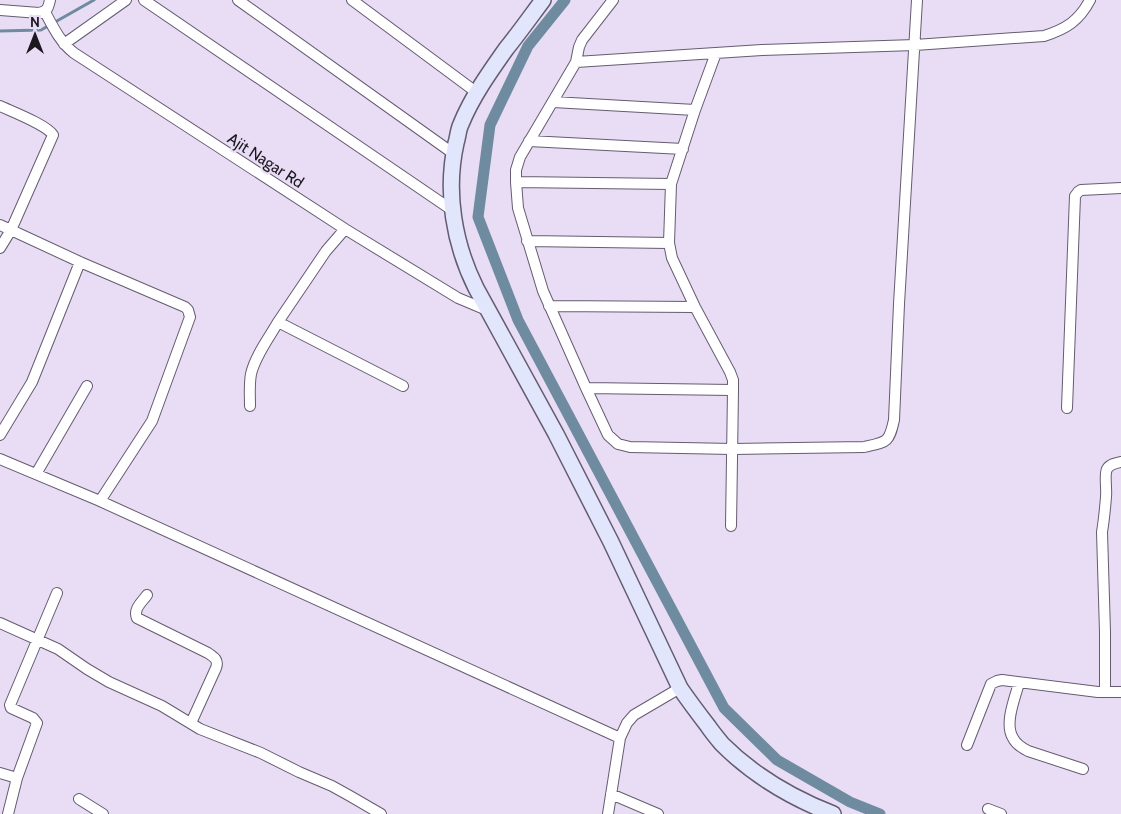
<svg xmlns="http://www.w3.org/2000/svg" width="1121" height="814" font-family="Cabin,sans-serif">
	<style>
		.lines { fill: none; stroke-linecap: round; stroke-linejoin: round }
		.stream { stroke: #6f8ba0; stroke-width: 3 }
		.canal { stroke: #6f8ba0; stroke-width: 11 }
		.street-casing { stroke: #655c70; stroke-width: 12 }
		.secondary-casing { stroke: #655c70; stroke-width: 18 }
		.street { stroke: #fff; stroke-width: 10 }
		.secondary { stroke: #e1e6fc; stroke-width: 15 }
		.labels { text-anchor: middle; stroke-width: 4.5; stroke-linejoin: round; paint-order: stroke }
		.street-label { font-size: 16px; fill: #1c1820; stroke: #e8ddf5 }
	</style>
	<rect width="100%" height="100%" fill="#e8ddf5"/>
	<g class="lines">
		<path class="stream" d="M0 31 41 30 94 0"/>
		<path class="canal" d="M565 0 528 46 490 125 478 217 518 320 724 708 777 760 850 802 880 814"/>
		<defs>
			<path id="street" d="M144 0 452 210
				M238 0 454 154
				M352 0 476 92
				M613 0 582 40 579 47 576 62 520 157 516 170V182L518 208 543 291 586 388 608 435 618 444 630 447 733 449 864 447C887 442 889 443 894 420L899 304 917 0
				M0 10 39 13C48 11 48 8 50 0
				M45 12C53 27 60 42 74 53L345 229 458 298 489 311
				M64 44 126 0
				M716 53 695 110 671 184 669 243 672 258 695 307 730 372 733 380V390L731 526
				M576 62 762 50 915 45 1044 36C1066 29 1079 21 1090 0
				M553 102 695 110
				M0 106C13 112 47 125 53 135L11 230 80 262 185 307 188 310 190 317 152 421 100 501
				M529 141 683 149
				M516 182 671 184
				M0 225 11 230 0 248
				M345 229 326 251 278 322 403 386
				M527 241 669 243
				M549 306 695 307
				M586 388 733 390
				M250 406C250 396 249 385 251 374 255 356 269 338 278 322
				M1067 408 1075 196 1078 192 1081 190 1121 188
				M0 435 32 382 80 262
				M0 459 100 501 620 738
				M36 474 87 386
				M147 595C142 602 133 609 137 618L208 653C214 657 219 660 216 668L191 723
				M0 623 58 649 87 669 109 682 162 706 200 729 261 753 299 772 332 786 350 796 381 814
				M1019 683C1015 698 1004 724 1013 738 1016 744 1022 748 1028 751L1083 769
				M1105 692V632L1102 532C1104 520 1105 509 1106 497 1107 489 1104 475 1107 469 1110 464 1116 463 1121 462
				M967 745 991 684 997 681 1002 680 1098 692H1121
				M0 773 17 778 8 814
				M17 778 37 723 33 718 11 708 10 705 57 593
				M611 794 658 814
				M79 799 103 814
				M988 809 1001 814
				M608 814 620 738 627 723 634 715 680 688"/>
			<path id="secondary" d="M543 0C531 16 519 33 506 49 489 73 472 97 461 124 458 130 458 137 456 143 445 192 454 244 476 288L556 434 611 542 680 688C689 701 698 713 708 726 712 732 717 738 722 744 753 775 792 798 833 814"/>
		</defs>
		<use href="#street" class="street-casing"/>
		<use href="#secondary" class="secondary-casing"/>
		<use href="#street" class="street"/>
		<use href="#secondary" class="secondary"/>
	</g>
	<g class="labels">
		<g class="street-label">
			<text transform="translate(266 160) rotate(33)" y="6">Ajit Nagar Rd</text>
		</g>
	</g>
	<g transform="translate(35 35)" stroke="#e8ddf5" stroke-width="4" paint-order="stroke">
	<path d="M0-4L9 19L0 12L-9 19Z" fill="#1c1820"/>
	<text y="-8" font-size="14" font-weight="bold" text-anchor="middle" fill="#1c1820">N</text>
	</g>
</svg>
